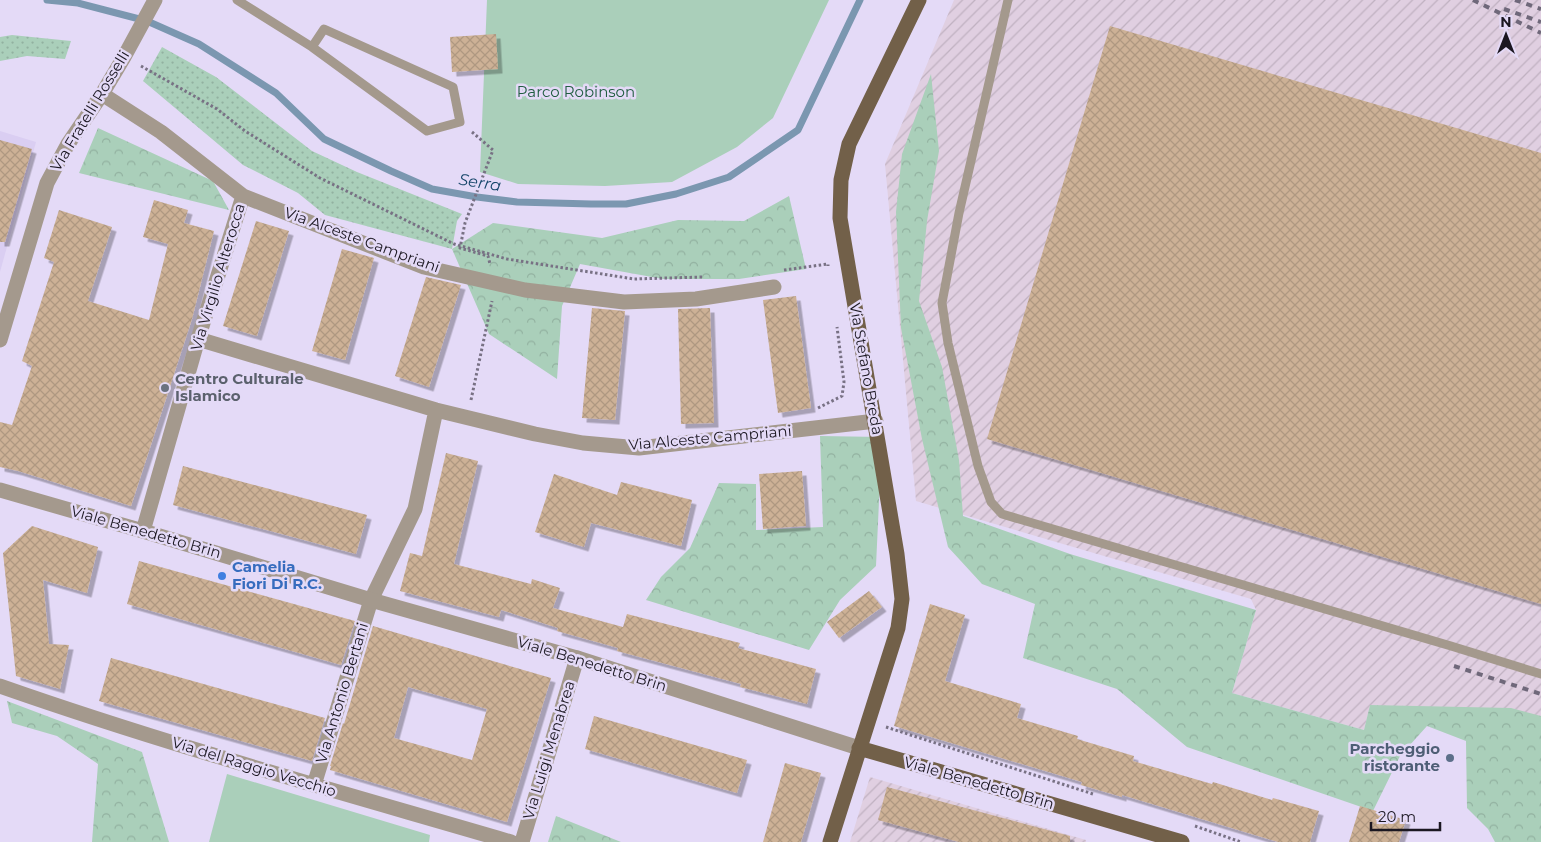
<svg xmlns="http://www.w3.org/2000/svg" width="1541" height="842" font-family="Montserrat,sans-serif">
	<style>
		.built { fill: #dacef2 }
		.industrial { fill: url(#industrial-furrows) }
		.grass { fill: url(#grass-dots) }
		.forest { fill: url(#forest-crowns) }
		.garden { fill: #aacfba }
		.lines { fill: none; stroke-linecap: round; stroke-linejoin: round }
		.stream { stroke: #7b97b0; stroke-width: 7 }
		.building { fill: url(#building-cross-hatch); fill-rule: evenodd; filter: url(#shadow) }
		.path { stroke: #787184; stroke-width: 3; stroke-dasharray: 2.5 2.5; stroke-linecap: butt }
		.service { stroke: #a4998d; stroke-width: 9 }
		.minor { stroke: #a4998d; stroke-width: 15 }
		.tertiary { stroke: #a4998d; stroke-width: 15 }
		.primary { stroke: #726049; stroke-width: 15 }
		.rail { stroke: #6f687a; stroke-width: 4; stroke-dasharray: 6 6; stroke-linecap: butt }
		.worship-dot { fill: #6b7280; stroke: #e4daf7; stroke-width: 2 }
		.shop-dot { fill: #3f7fe0; stroke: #e4daf7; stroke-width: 2 }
		.service-dot { fill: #5c6f8a; stroke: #e4daf7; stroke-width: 2 }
		.labels { text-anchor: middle; stroke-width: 5; stroke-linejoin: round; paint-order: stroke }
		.park-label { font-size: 15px; fill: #205d40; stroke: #e4daf7 }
		.street-label { font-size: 15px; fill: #1b1721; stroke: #e4daf7 }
		.worship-label { font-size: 15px; font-weight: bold; fill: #5b616d; stroke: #e4daf7; text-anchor: start }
		.shop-label { font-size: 15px; font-weight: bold; fill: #366cbe; stroke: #e4daf7; text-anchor: start }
		.service-label { font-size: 15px; font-weight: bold; fill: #4e5e75; stroke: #e4daf7; text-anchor: end }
		.water-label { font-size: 16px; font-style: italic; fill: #16466a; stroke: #e4daf7 }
	</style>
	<defs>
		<pattern id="industrial-furrows" width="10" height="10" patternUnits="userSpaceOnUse" patternTransform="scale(1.25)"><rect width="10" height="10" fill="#e0cfe1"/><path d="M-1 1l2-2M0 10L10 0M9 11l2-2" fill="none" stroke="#c0b1c1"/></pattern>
		<pattern id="grass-dots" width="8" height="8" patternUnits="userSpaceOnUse" patternTransform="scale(1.25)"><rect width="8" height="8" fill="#aacfba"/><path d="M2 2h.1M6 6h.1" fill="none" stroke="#92b1a0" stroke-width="1.8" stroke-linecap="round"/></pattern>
		<pattern id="forest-crowns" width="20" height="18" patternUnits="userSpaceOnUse" patternTransform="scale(1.25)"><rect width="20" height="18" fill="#aacfba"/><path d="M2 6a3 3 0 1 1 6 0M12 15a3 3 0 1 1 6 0" fill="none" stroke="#92b1a0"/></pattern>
		<pattern id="building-cross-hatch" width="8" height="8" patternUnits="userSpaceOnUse" patternTransform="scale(1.25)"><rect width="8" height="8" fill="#cdb196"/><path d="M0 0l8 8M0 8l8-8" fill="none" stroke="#af9881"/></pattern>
		<filter id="shadow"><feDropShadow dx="4.5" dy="4.5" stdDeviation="0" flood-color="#0004"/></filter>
	</defs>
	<rect width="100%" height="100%" fill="#e4daf7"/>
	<path class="built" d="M0 131 36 142 0 272Z"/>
	<path class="industrial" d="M954 0H1541V717L1370 706 1364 730 1232 693 1256 610 1251 599 916 501 885 164Z
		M870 777 1086 840V842H850Z"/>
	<path class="grass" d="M12 35 71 41 65 59 27 56 0 61V37Z
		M162 47 216 77 312 151 357 172 462 214 457 221 452 249 325 215 298 193 243 165 143 81Z"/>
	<path class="forest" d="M931 74 939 151 927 221 919 301 942 367 959 460 963 516 1070 554 1256 610 1232 693 1364 730 1370 705 1511 708 1541 716V842H1495L1488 829 1467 808 1466 741 1427 726 1400 756 1373 811 1187 747 1117 689 1023 658 1035 604 982 584 948 547 922 439 901 328 896 212 902 154Z
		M98 128 213 181 229 210 79 173Z
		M789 196 806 269 739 279H663L580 264 562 306 557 379 489 334 452 249 493 223 602 238 678 220 744 221Z
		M820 436 882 437 876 566 840 600 809 650 646 600 661 577 690 548 719 483 756 484V530L823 527Z
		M7 701 142 752 169 842H92L98 764 57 736 12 723Z
		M556 816 621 842H548Z"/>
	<path class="garden" d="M487 0H829L773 118 737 147 672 182 605 186 518 184 480 172Z
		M227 774 430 835 429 842H209Z"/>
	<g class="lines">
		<path class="stream" d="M47 0 78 3 147 21 199 44 276 93 324 139 391 171 432 189 477 197 517 202 591 204H626L676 194 729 177 798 130 860 0"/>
	</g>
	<path class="building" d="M1110 26 1541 153V604L987 439Z
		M496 34 498 69 452 72 450 37Z
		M0 140 32 149 5 242H0Z
		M154 200 188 210 184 223 214 231 192 319 131 506 18 471 0 467V422L12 425 32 366 22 361 54 262 44 258 59 210 112 227 88 301 149 320 168 244 143 237Z
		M256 221 289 231 257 336 223 326Z
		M342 249 374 258 345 360 312 351Z
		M426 277 461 285 429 387 395 376Z
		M796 296 811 408 778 413 763 300Z
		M592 308 625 311 615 420 582 418Z
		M710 308 714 423 681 424 678 309Z
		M446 453 478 461 454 564 531 584 532 579 560 588 553 608 623 627 627 614 740 643 738 648 816 669 807 704 740 687 741 684 617 651 618 648 557 631 558 628 501 610 499 617 400 591 410 553 422 556Z
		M183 466 367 515 356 554 173 505Z
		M802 471 806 526 763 529 759 474Z
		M554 474 617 495 621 482 692 500 681 546 591 523 584 547 535 532Z
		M32 526 98 547 87 593 43 580 49 644 69 645 60 689 16 676 3 553Z
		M139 561 355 621 341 665 127 604Z
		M869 591 882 607 839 638 827 622Z
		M930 604 965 615 945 681 1021 704 1017 718 1078 736 1077 739 1134 756 1133 761 1212 784 1213 782 1272 800 1273 798 1319 811 1310 842H1278L1122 795V797L1081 785 1082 782 894 726Z
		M373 626 551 678 507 822 330 770 331 766H330L343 723 344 724ZM408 687 487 709 472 760 394 738Z
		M111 658 325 718 312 761 99 701Z
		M594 716 747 760 737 793 585 749Z
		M785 763 821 773 801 842H763Z
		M887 787 1070 836V842H959L878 820Z
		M1360 806 1406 820 1399 842H1349Z"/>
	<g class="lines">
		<path class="path" d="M141 66 217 109 245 131 320 178 454 244 507 259 634 279 703 277
			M472 132 493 150 465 223 460 248 488 256 490 264
			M784 270 828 264V266
			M471 400 492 301
			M818 408 842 396 844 382 837 327
			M886 727 1093 794
			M1195 826 1241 842"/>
		<path class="service" d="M237 0 312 47 427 131 460 122 453 87 324 29 312 47
			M1008 0 959 213 942 303 948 343 978 466 991 502 1002 514 1451 646 1541 674"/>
		<path class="minor" d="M102 94 161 132 243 196 424 267 525 290 624 302 696 299 774 287
			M198 339 436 410 535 434 583 443 639 448 876 421
			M0 340 47 183 68 144 102 94 124 57 155 0
			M143 531 198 339 243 196
			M0 686C168 745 340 792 511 842
			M314 785 371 600 415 509 436 410
			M522 842 577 658"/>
		<path class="tertiary" d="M0 490 143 531 371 600 577 658 859 748"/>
		<path class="primary" d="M859 748 1182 842
			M830 842 898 628 902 599 897 554 840 218 841 180 849 144 919 0"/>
		<path class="rail" d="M1473 0 1541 33
			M1515 0 1541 9
			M1504 9 1541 22
			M1454 666 1541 694"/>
	</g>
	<circle class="worship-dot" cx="165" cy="388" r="5"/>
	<circle class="shop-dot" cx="222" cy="576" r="5"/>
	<circle class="service-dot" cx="1450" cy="758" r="5"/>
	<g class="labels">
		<g class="park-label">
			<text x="576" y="97">Parco Robinson</text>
		</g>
		<g class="street-label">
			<text transform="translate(90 111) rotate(-59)" y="5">Via Fratelli Rosselli</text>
			<text transform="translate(362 240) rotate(20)" y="5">Via Alceste Campriani</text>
			<text transform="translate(218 277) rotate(-73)" y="5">Via Virgilio Alterocca</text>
			<text transform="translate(866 369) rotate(80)" y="5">Via Stefano Breda</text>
			<text transform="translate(710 438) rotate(-5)" y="5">Via Alceste Campriani</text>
			<text transform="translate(146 532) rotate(16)" y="5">Viale Benedetto Brin</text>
			<text transform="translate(592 664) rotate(17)" y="5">Viale Benedetto Brin</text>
			<text transform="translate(342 693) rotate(-73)" y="5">Via Antonio Bertani</text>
			<text transform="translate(549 750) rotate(-73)" y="5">Via Luigi Menabrea</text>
			<text transform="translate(254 767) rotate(17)" y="5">Via del Raggio Vecchio</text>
			<text transform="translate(979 783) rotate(16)" y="5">Viale Benedetto Brin</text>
		</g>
		<g class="worship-label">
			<text x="175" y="384">Centro Culturale<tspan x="175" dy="17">Islamico</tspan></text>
		</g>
		<g class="shop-label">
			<text x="232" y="572">Camelia<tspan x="232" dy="17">Fiori Di R.C.</tspan></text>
		</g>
		<g class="service-label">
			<text x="1440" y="754">Parcheggio<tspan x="1440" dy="17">ristorante</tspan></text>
		</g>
		<g class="water-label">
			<text transform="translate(480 182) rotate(9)" y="6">Serra</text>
		</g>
	</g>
	<g transform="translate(1506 35)" stroke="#e4daf7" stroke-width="4" paint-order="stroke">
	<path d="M0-4L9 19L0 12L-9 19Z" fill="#1b1721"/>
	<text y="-8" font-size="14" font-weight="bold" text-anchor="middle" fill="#1b1721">N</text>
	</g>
	<path d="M1371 822v8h69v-8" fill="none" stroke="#1b1721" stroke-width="2.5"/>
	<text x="1378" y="822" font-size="15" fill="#1b1721" stroke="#e4daf7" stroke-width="4" paint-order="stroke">20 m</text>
</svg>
